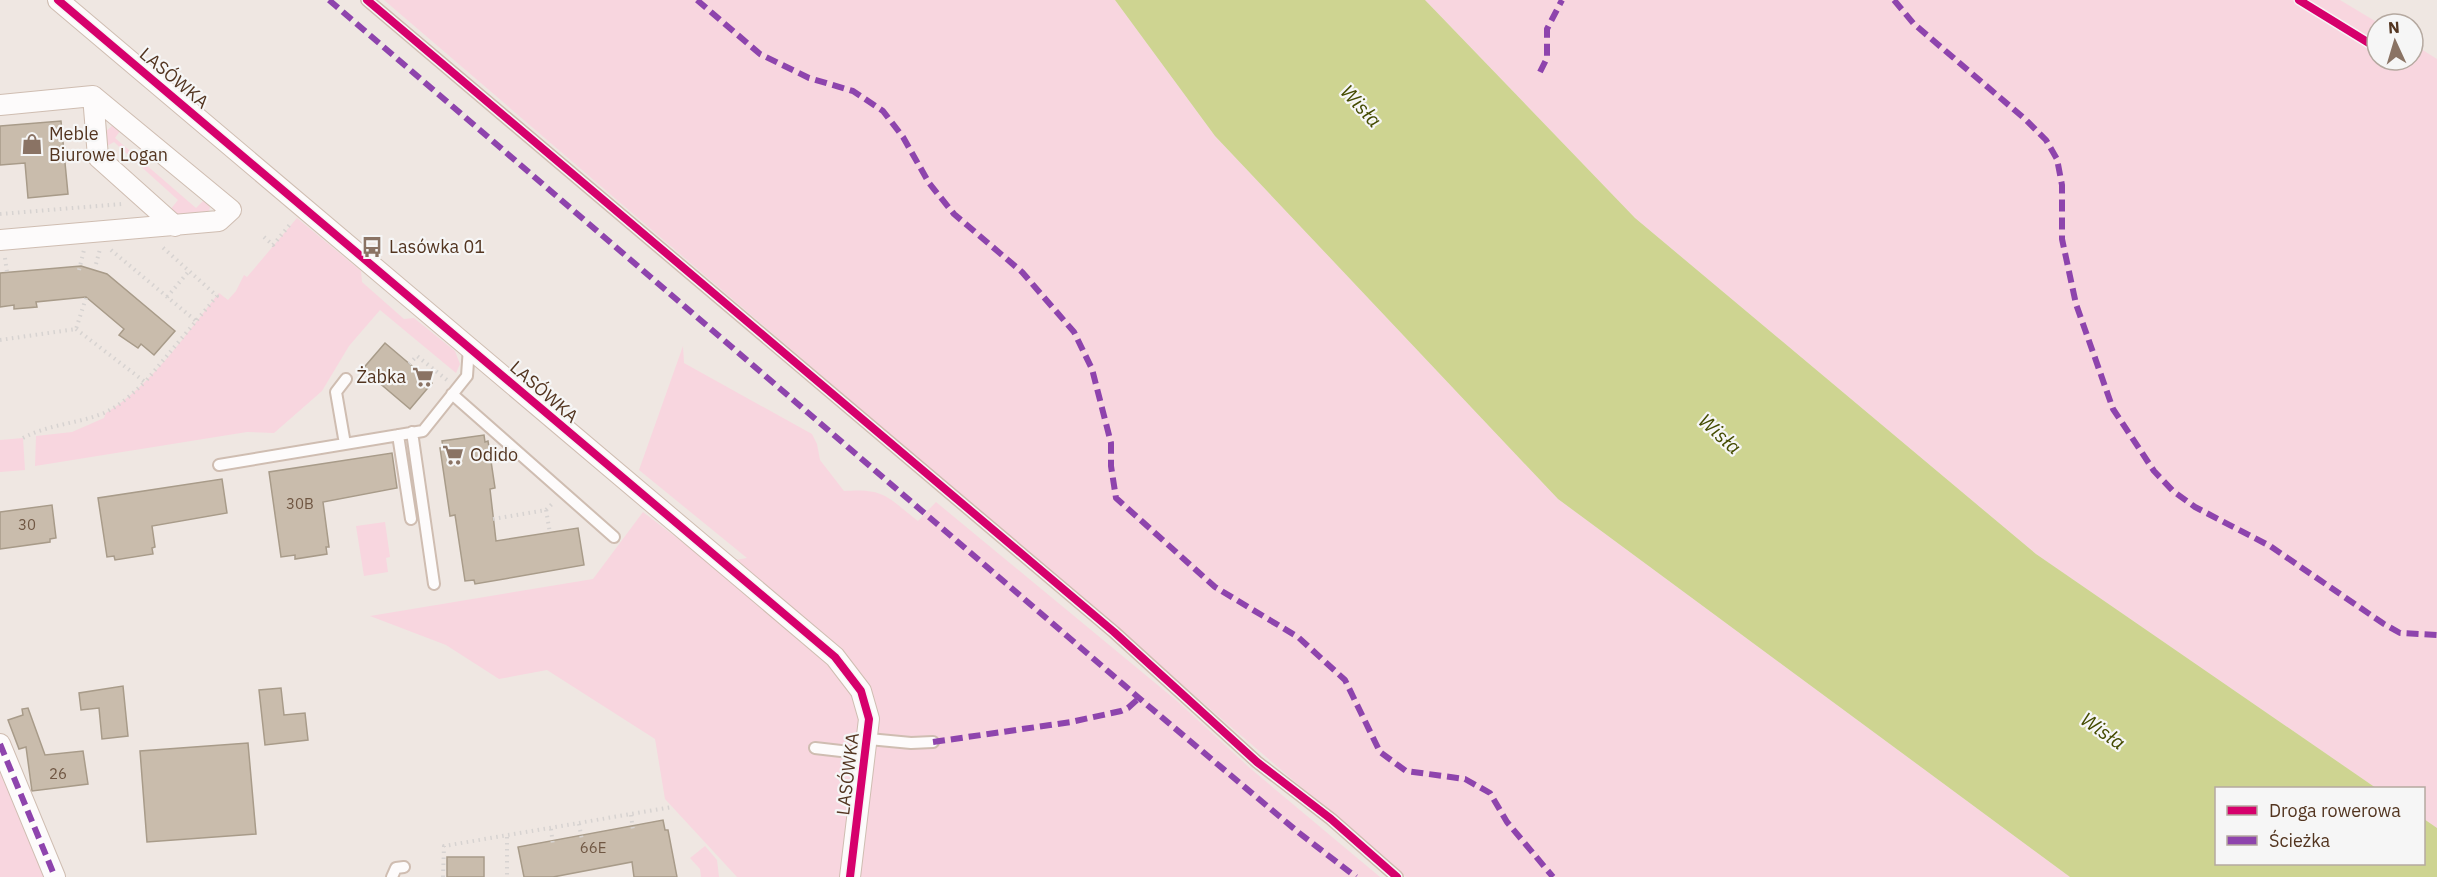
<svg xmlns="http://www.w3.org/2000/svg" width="2437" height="877" font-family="'IBM Plex Sans',sans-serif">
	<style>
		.green { fill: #f8d6df }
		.water { fill: #ced491 }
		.building { fill: #c9bcac; stroke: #a89b89; stroke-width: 1.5 }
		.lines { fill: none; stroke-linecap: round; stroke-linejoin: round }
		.service-casing { stroke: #cfbdb1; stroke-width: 14 }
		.minor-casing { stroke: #cfbdb1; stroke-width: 22 }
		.path { stroke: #d7d3d1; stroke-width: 4; stroke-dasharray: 1.5 4.5; stroke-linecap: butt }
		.service { stroke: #fdfbfb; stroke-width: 10 }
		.minor { stroke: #fdfbfb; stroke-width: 20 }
		.quiet { stroke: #8e44ad; stroke-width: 6; stroke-dasharray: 12 6; stroke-linecap: butt }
		.cycleway-casing { stroke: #f6f6f6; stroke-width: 11 }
		.cycleway { stroke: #d6006c; stroke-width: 8 }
		.labels { text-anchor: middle; stroke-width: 4.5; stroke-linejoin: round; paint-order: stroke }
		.number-label { font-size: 15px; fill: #705743 }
		.street-label { font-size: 18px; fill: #533520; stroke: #f6f6f6 }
		.poi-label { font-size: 18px; fill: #533520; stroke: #f6f6f6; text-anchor: start }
		.water-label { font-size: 20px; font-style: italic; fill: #444b00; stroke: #f6f6f6 }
	</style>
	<rect width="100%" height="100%" fill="#efe7e2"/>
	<path class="green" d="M384 0H1115L1215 136 1558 499 2070 877H1406Z
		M1425 0H2340L2380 24H2377V60H2413V44L2437 59V828L2424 819V788H2376L2036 554 1635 218Z
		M114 124 123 127 115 138 196 208 205 199 210 207 208 215 181 216 170 210 178 200 114 142 105 147 104 133Z
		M297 218 361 271 362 282 404 319 414 318 455 351 460 364 456 373 380 310 349 346 322 391 274 433 247 432 35 466 36 436 72 432 104 418 106 413C152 385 186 334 219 293L228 300 236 291 244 275 247 277Z
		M683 346 684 363 812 434 817 444 820 460 844 491C885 488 887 497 918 521L936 502 1177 701 1251 769 1380 877H737L665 799 655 739 547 670 499 679 446 645 370 616 593 579 643 512 711 564 747 558 639 470Z
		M23 438 25 470 0 472V440Z
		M385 522 390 557 386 558 388 572 364 576 356 526Z
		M0 762 50 877H0Z
		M705 846 717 860 719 877H701L700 869 690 858Z"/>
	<path class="water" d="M1115 0H1425L1635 218 2036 554 2376 788H2216V864H2424V819L2437 828V877H2070L1558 499 1215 136Z"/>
	<path class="building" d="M61 121 68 194 28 198 25 163 0 165V126Z
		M81 266 107 274 175 331 154 355 141 344 138 348 119 335 124 329 86 297 36 302 37 307 14 309V305L0 307V273Z
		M385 343 432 383 410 409 377 381 375 383 361 371Z
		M484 435 485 442 488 441 495 488 490 489 496 541 578 528 584 565 475 584 474 580 465 581 455 515 450 516 440 448H443L442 441Z
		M392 453 397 488 323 502 329 547H326L327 554 295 559V555L281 557 269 472Z
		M222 479 227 513 152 526 155 547 152 548 153 554 115 560 114 556 107 557 98 498Z
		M52 505 56 538 50 539V542L0 549V512Z
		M123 686 128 736 102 739 99 708 81 710 79 693Z
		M281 688 284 715 305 713 308 740 265 745 259 690Z
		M28 708 45 755 83 751 88 784 32 791 26 747 19 749 8 720 23 715 22 709Z
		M248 743 256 834 147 842 140 751Z
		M663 820 665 830H668L677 877H634L632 862 553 877H524L518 847Z
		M447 857H484V877H447Z"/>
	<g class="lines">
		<defs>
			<path id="service" d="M367 0 1114 632 1257 762 1331 819 1397 877
				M452 394 614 537
				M412 432 434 584
				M398 435 411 519
				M345 444 336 392 346 379
				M219 465 423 431 467 376 469 347
				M869 739 911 743 933 742
				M815 748 867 754
				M392 877 396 868 404 867"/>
			<path id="minor" d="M58 0 835 657 861 691 869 719 850 877
				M93 96 98 157 175 226
				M0 105 93 96 231 210 219 221 0 240
				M0 744 55 877"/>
		</defs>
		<use href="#service" class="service-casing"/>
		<use href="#minor" class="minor-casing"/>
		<path class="path" d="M0 214 122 204
			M264 237 273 245 292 222
			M111 250 196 321
			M5 258 7 272
			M96 264 100 249
			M79 270 84 250
			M167 297 189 271
			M76 329 145 382 217 296 160 245
			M0 340 76 329 86 298
			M409 364 417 356 447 380
			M23 438C49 424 77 424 104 413 120 406 133 393 145 382
			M546 510 550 533
			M493 519 546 510 554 502
			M631 815 633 830
			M579 824 582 840
			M551 829 553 845
			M507 837V877
			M443 877 444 846 672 807"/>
		<use href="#service" class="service"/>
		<use href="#minor" class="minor"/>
		<path class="quiet" d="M329 0 1139 698 1298 832 1356 877
			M697 0 760 54 809 78 853 91 883 111 903 137 929 183 954 214 1022 272 1074 332 1092 369 1111 443V466L1116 498 1215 587 1298 637 1345 680 1380 752 1406 771 1465 779 1490 793 1507 822 1553 877
			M1894 0 1914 24 2025 119 2046 140 2057 159 2062 185V239L2076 304 2113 409 2154 471 2173 491 2195 507 2270 546 2384 624 2400 633 2437 635
			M1540 72 1547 58V29L1562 0
			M933 742 1071 722 1121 711 1128 708 1139 698
			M0 744 55 877"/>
		<defs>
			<path id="cycleway" d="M58 0 835 657 861 691 869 719 850 877
				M367 0 1114 632 1257 762 1331 819 1397 877
				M2299 0 2377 48"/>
		</defs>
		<use href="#cycleway" class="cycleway-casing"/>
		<use href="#cycleway" class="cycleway"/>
	</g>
	<defs>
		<symbol id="shop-bare" viewBox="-9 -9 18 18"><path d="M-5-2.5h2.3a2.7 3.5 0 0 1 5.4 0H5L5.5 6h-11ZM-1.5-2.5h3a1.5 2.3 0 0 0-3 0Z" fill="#8a7364" stroke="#f6f6f6" stroke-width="2.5" paint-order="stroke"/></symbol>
		<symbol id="bus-bare" viewBox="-9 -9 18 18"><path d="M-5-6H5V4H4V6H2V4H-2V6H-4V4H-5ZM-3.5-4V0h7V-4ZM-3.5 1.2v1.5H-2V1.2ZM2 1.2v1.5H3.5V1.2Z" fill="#8a7364" stroke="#f6f6f6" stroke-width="2.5" paint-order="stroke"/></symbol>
		<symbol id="supermarket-bare" viewBox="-9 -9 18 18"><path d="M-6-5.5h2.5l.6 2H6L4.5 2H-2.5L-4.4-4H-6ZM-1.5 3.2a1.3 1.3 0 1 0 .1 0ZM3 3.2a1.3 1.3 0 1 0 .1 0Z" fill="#8a7364" stroke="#f6f6f6" stroke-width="2.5" paint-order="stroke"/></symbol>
	</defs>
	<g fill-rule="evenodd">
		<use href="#shop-bare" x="17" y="129" width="30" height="30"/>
		<use href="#bus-bare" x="357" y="232" width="30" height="30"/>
		<use href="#supermarket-bare" x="408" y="362" width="30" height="30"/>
		<use href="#supermarket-bare" x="438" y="440" width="30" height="30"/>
	</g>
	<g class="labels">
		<g class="number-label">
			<text x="300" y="509">30B</text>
			<text x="27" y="530">30</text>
			<text x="58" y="779">26</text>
			<text x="593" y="853">66E</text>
		</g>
		<g class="street-label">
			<text transform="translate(174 78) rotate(40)" y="6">LASÓWKA</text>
			<text transform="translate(544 392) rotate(41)" y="6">LASÓWKA</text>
			<text transform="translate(848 774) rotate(-83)" y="6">LASÓWKA</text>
		</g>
		<g class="poi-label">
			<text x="49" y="140">Meble<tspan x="49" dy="21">Biurowe Logan</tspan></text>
			<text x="389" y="253">Lasówka 01</text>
			<text x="406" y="383" text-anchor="end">Żabka</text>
			<text x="470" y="461">Odido</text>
		</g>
		<g class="water-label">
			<text transform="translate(1361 106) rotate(47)" y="7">Wisła</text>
			<text transform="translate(1720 434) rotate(42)" y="7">Wisła</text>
			<text transform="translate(2103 731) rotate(35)" y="7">Wisła</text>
		</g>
	</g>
	<rect x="2215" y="787" width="210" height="78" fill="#f6f6f6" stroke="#b5a9a0" stroke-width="1.5"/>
	<rect x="2227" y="806" width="30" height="9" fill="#d6006c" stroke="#b5a9a0" stroke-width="1.5"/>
	<text x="2269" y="817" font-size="18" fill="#533520">Droga rowerowa</text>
	<rect x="2227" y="836" width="30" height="9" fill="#8e44ad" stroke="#b5a9a0" stroke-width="1.5"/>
	<text x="2269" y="847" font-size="18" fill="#533520">Ścieżka</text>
	<g transform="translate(2395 42) rotate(356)"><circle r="28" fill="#f6f6f6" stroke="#b5a9a0" stroke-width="1.5"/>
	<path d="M0-4.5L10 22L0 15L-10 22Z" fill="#8a7364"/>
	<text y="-9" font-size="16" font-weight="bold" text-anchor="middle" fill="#533520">N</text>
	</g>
</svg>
